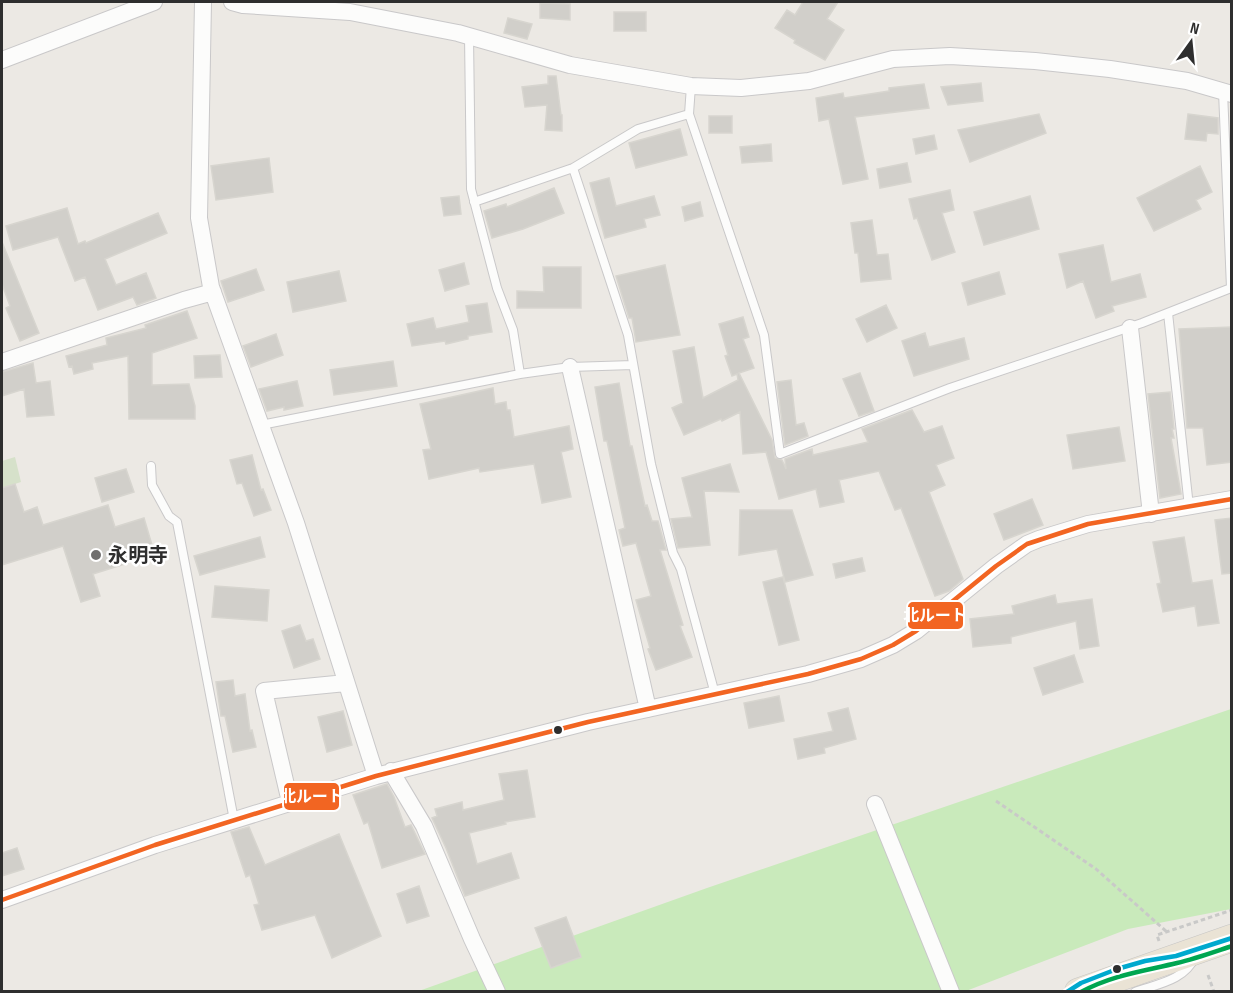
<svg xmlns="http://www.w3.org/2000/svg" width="1233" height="993" font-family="'Sofia Sans Condensed','Noto Sans JP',sans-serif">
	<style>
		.green { fill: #c9eabb }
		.cemetery { fill: #d6e1ca }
		.building { fill: #d1cfca; stroke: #d7d5cf; stroke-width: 1.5 }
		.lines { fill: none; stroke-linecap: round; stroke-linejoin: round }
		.service-casing { stroke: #c9c8c9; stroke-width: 10 }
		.minor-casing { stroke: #c9c8c9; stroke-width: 18 }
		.trunk-casing { stroke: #c6c5c4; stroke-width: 28 }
		.path { stroke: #c9c9c8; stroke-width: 3; stroke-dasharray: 4.5 3; stroke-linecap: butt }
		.service { stroke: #fcfcfb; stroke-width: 8 }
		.minor { stroke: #fcfcfb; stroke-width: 16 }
		.trunk { stroke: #eae3d5; stroke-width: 27 }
		.bus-1-casing { stroke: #fff; stroke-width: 9 }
		.bus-2-casing { stroke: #fff; stroke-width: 9 }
		.bus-3-casing { stroke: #fff; stroke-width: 9 }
		.bus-1 { stroke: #f26522; stroke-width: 4.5 }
		.bus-2 { stroke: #00a9ce; stroke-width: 4.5 }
		.bus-3 { stroke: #00a651; stroke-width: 4.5 }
		.poi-dot { fill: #706f6e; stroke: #fff; stroke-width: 2 }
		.bus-dot { fill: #2e2e2e; stroke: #fff; stroke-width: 2 }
		.labels { text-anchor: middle; stroke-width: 5; stroke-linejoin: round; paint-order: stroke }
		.poi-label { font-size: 20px; font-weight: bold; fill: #2e2e2e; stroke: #fff; text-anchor: start }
		.line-badge { stroke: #fff; stroke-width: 2 }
		.badge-label { font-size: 16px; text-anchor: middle; font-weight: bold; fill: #fff }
	</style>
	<rect width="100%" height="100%" fill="#ece9e4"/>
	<path class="green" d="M1231 709V909L1128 929 966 991 416 992 707 888Z"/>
	<path class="cemetery" d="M15 457 21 482 2 488V461Z"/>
	<path class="building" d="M803 2H838L827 19 844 30 825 60 794 43 795 40 775 28 787 10 795 15Z
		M540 3 570 4V20L540 18Z
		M614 12H646V31H614Z
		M508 18 532 24 527 39 504 33Z
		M548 76H556L561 115H562V131L545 130 547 105 525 107 522 87 548 84Z
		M981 83 983 101 948 105 941 87Z
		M924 84 929 108 855 117 868 179 843 184 829 119 819 121 816 98 843 93 844 98 889 91V88Z
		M1039 114 1046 133 970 162 958 130Z
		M1188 114 1218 118V134L1207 133 1206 141 1185 139Z
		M709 116H732V133H709Z
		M680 129 687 155 636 168 629 143Z
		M934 135 937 149 916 154 913 139Z
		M771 144 772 161 742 163 740 147Z
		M269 158 273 192 216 200 211 166Z
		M907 163 911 182 880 188 877 169Z
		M1200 166 1212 192 1196 200 1201 209 1154 231 1137 198Z
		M609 178 616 206 654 196 660 215 644 219 646 227 605 238 590 183Z
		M554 188 564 213 523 229 492 238 484 211 506 204 507 207Z
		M950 190 954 210 942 213 955 252 932 260 917 218 914 219 909 199Z
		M459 196 461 214 444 216 441 198Z
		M1030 196 1039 229 984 245 974 212Z
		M700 202 703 216 685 221 682 207Z
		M67 208 78 244 85 241 86 243 158 213 167 233 105 259 116 285 146 273 156 298 137 305 133 297 98 310 85 277 75 281 58 237 13 250 6 226Z
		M872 220 877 255 888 254 891 279 861 282 858 253H855L851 223Z
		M2 242 39 333 20 341 6 308 10 306 2 284Z
		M1103 245 1111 282 1140 274 1146 297 1112 306 1114 311 1096 318 1083 281 1067 288 1059 254Z
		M464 263 469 284 445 291 439 270Z
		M665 265 680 335 636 342 632 318H629L616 276Z
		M543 267H581V308H517V291L544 292Z
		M256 269 264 290 228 302 221 281Z
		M339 271 346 301 293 312 287 282Z
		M999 272 1005 294 968 305 962 283Z
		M487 303 492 332 468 336V339L446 344 445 341 412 346 407 324 433 318 436 329 469 322 466 306Z
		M886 305 897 328 867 342 856 319Z
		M187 311 197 338 152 353V385L189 384 195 406V419H129L128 356 92 363 93 369 74 374 72 366 69 367 66 356 107 345 106 338 146 328 145 325Z
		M743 317 749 337 743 339 754 368 739 373 772 440 775 458 782 460 786 469 785 459 812 449 813 455 868 442 862 429 912 410 924 432 942 426 954 458 936 465 945 485 929 492 963 579 949 591 935 596 901 508 895 510 879 471 839 480 844 502 820 507 816 489 779 499 766 452 743 454 740 412 722 421 721 419 684 435 672 408 683 403 673 351 694 347 703 398 738 380 737 374 732 376 725 356 728 355 719 324Z
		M1232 327V462L1207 465 1203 428H1187L1179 329Z
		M925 333 929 347 964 338 969 359 914 376 902 341Z
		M276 334 283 355 251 367 243 346Z
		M220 355 222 377 195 378 194 356Z
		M393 361 397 386 334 395 330 370Z
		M33 363 36 383 50 381 54 415 27 417 24 389 2 396V372Z
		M860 373 874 411 859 416 843 379Z
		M791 380 796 425 804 423 808 436 785 445 777 382Z
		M297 381 303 406 284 410V407L267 411 259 389Z
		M619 383 630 446H632L645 506 647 505 652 521H658L666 550H660L683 625 680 626 692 657 656 670 648 649 650 648 636 600 651 596 636 543 623 546 619 530 625 528 607 441H604L595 387Z
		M493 388 495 404 506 402 507 410H510L514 437 569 426 573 449 561 452 571 497 542 503 534 464 480 472 479 468 429 479 423 450 431 449 420 404Z
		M1170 392 1174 429H1172L1174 438H1171L1181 494 1160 498 1148 394Z
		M1119 427 1125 461 1073 469 1067 435Z
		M252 455 261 490 263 489 271 510 254 516 242 483 237 484 230 460Z
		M730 464 739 492 704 491 710 545 678 548 671 519 692 517 682 478Z
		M126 469 134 492 102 502 95 478Z
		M15 484 24 512 37 507 43 525 108 505 115 527 144 518 152 545 125 554 128 563 93 574 100 596 81 602 63 546 2 565V488Z
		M1032 499 1043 525 1004 540 994 514Z
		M740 510H792L813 575 785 582 777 549 739 555Z
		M1232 518V573L1222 574 1215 520Z
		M260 537 265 557 200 575 194 556Z
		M1184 537 1192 583 1212 580 1219 623 1198 626 1195 606 1163 612 1157 584 1161 583 1153 542Z
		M862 558 865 571 836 578 833 564Z
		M783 577 799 640 779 645 763 582Z
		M215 586 269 590 267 621 212 617Z
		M1055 595 1057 604 1092 599 1099 646 1080 649 1076 621 1011 637V643L973 647 970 619 1014 614 1012 606Z
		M300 625 306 641 313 639 320 659 294 668 282 631Z
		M1074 655 1083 682 1043 695 1034 668Z
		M233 680 235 696 245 694 250 731 252 730 256 747 233 752 225 716H221L216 682Z
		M779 696 784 721 749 728 744 703Z
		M848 708 856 739 824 748 825 753 798 759 794 739 833 731 828 713Z
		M343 711 352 745 327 752 318 717Z
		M527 770 535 817 505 822 506 824 469 833 477 864 511 853 519 878 465 896 446 848 432 818 437 816 435 809 462 802 463 810 504 800 499 774Z
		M387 784 394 797 405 827 411 825 425 854 382 868 368 822 364 824 353 795Z
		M249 827 265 865 339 834 381 936 332 958 315 915 262 930 254 905 259 904 250 875 246 877 231 832Z
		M17 848 24 869 2 876V853Z
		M419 886 429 916 407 923 397 894Z
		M566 917 581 957 551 968 535 928Z"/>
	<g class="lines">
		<defs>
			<path id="service" d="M469 36 471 189 497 288 513 330 520 374 570 367 633 365
				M691 86 689 114 764 335 780 454 950 388 1142 323 1231 288 1223 91
				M573 168 628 335 651 464 673 553 681 569 715 694
				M474 202 573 168 638 129 689 114
				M1168 313 1189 507
				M261 425 520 374
				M151 466 152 485 169 516 177 522 234 820
				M1135 992C1157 984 1184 981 1195 957"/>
			<path id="minor" d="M203 2 199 218 211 287 296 523 376 776
				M232 2 243 5 350 12 458 33 570 65 691 86 741 88 809 81 893 59 950 56 1035 61 1110 69 1187 81 1232 94
				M2 60 154 2
				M1130 328 1151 514
				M2 362 184 300 213 292
				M570 367 648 709
				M391 771 424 826 472 939 497 992
				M290 802 264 691 346 683
				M875 804 951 992
				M2 900 155 845 376 776 588 722 808 674 861 659 893 645 916 631 996 566 1027 544 1039 539 1088 524 1232 499"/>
			<path id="trunk" d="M1078 992 1232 938"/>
		</defs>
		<use href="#service" class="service-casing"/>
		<use href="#minor" class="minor-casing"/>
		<use href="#trunk" class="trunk-casing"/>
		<path class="path" d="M996 801 1096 869 1167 932
			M1159 941 1157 935 1232 910
			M1208 975 1214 992"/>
		<use href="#service" class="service"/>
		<use href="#minor" class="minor"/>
		<use href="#trunk" class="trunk"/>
		<defs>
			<path id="bus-1" d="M2 900 155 845 376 776 588 722 808 674 861 659 893 645 916 631 996 566 1027 544 1088 524 1232 499"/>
			<path id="bus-2" d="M1067 992 1081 983 1117 969 1145 961 1176 956 1232 938"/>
			<path id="bus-3" d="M1081 992C1112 975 1144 971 1177 963 1195 959 1214 952 1232 946"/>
		</defs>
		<use href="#bus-1" class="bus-1-casing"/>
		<use href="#bus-2" class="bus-2-casing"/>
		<use href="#bus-3" class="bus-3-casing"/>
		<use href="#bus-1" class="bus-1"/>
		<use href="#bus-2" class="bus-2"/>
		<use href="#bus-3" class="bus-3"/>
	</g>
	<circle class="poi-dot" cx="96" cy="555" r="6"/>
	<g class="bus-dot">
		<circle cx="558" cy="730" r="5"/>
		<circle cx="1117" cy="969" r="5"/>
	</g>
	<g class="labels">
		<g class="poi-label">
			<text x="108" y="562">永明寺</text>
		</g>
	</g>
	<g class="line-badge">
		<rect x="907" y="601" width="57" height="29" rx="6" fill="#f26522"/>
		<rect x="283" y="782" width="57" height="29" rx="6" fill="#f26522"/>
	</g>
	<g class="badge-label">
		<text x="935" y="621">北ルート</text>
		<text x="312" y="802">北ルート</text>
	</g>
	<rect width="1233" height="993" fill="none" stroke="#2e2e2e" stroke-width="6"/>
	<g transform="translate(1191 42) rotate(15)" stroke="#ffffff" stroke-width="4.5" paint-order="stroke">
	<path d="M0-4.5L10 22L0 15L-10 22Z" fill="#2e2e2e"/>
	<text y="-9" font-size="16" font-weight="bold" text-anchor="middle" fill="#2e2e2e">N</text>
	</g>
</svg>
